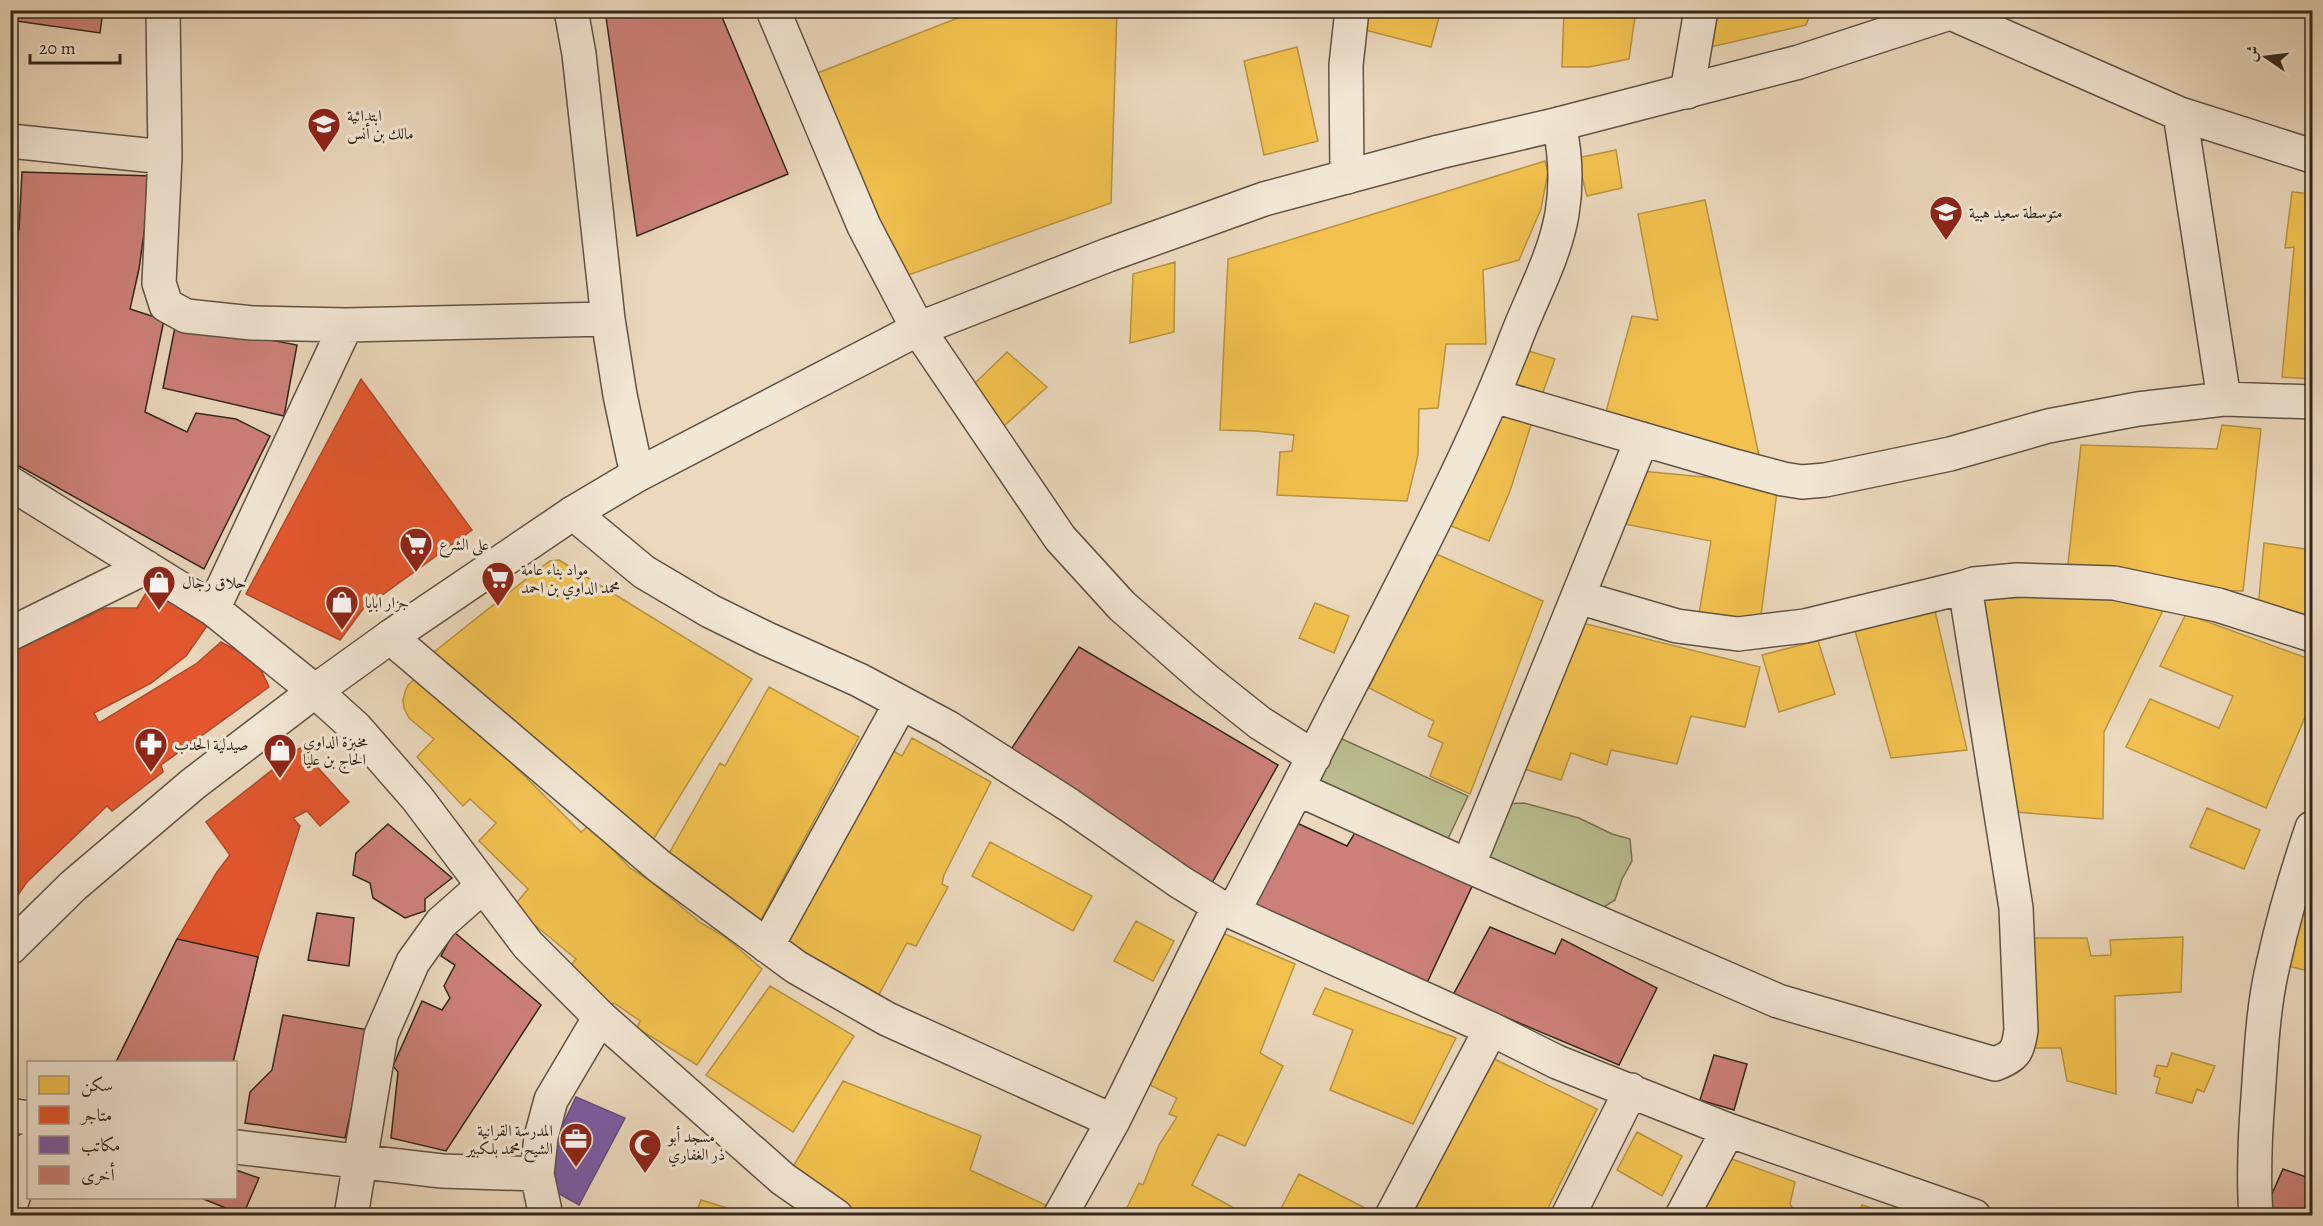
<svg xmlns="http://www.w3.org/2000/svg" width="2323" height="1226" font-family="Alegreya,Amiri,serif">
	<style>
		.green { fill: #babe8f; stroke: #767255; stroke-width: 1.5 }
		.homes { fill: #f2c14e; stroke: #b8933f; stroke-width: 1.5 }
		.shops { fill: #e4572e; stroke: #af4928; stroke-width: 1.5 }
		.offices { fill: #7b5ea7; stroke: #654e7d; stroke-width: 1.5 }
		.building { fill: #cd8079; stroke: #32271b; stroke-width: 1.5 }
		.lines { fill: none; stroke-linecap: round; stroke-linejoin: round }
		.minor-casing { stroke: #605344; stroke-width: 36 }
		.tertiary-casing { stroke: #605344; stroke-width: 36 }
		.minor { stroke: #f2e6d4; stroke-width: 33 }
		.tertiary { stroke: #f2e6d4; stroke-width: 33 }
		.labels { text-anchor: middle; stroke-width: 6; stroke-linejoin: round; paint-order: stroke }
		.poi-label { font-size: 16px; fill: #32271b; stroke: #f2e6d4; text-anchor: start }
	</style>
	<rect width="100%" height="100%" fill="#ebd8bd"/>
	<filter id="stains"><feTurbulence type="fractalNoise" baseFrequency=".00333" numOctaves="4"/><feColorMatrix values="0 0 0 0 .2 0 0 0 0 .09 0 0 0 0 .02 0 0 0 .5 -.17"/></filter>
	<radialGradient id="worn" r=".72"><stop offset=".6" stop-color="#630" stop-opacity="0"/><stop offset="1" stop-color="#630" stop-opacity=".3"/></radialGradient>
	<path class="green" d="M1331 734 1468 796 1445 845 1309 782Z
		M1524 803 1579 818 1612 834 1630 839 1632 861 1622 879 1615 900 1598 911 1544 886 1534 876 1507 874 1479 855 1497 804Z"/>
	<path class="homes" d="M978 10H1117L1111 203 897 279 810 76Z
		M1370 10H1441L1431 47 1365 30Z
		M1564 10H1636L1629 59 1589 67H1562Z
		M1713 10H1812L1806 25 1706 48Z
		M1297 47 1318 141 1264 155 1244 61Z
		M1616 150 1622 188 1587 196 1577 158Z
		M1545 161 1548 172 1541 209 1519 260 1483 270 1486 344H1446L1438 408 1419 409 1418 455 1407 501 1277 495 1280 452 1292 451 1294 435 1255 431 1220 430 1228 259Z
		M2292 192 2312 194V379L2282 377 2294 247 2285 248Z
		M1705 200 1761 465 1604 419 1632 316 1658 320 1638 214Z
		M1175 262 1174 332 1130 343 1133 274Z
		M1519 348 1555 359 1539 403 1503 387Z
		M1007 352 1047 387 1003 427 968 390Z
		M1496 411 1532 422 1510 491 1489 541 1446 524Z
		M2222 425 2261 429 2243 591 2198 590 2067 573 2081 445 2217 449Z
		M1630 470 1778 484 1760 623 1699 614 1711 541 1619 523Z
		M2264 543 2312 550V616L2307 620 2258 609Z
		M1434 553 1543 601 1470 794 1430 776 1443 743 1428 736 1434 721 1369 688Z
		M559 560 752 679 651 843 445 671 434 652 540 568 550 561Z
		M2073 594 2165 606 2104 732 2103 819 2001 811 1981 600Z
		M1315 603 1349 616 1334 653 1299 638Z
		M1935 611 1967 750 1891 758 1855 631Z
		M2186 614 2312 660V701L2266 808 2126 747 2150 699 2219 728 2233 696 2160 666Z
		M1570 620 1760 667 1745 727 1691 716 1677 764 1611 750 1607 765 1571 753 1561 780 1521 768Z
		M1836 636 1818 641 1835 694 1779 712 1762 655Z
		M418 676 462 714 581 832 590 825 630 868 649 880 701 923 725 937 762 969 697 1065 637 1028 640 1021 614 1003 611 1006 566 971 576 959 513 907 528 889 479 841 496 823 470 799 463 806 417 757 434 739 409 718 404 708 403 700 405 692 408 685Z
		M769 687 859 737 758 925 714 890 710 882 666 859 720 763 725 766Z
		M912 738 991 782 944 875 942 884 948 887 916 946 907 943 877 998 778 946 887 747 902 756Z
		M2207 808 2260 830 2244 869 2190 847Z
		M990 842 1092 896 1073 931 972 876Z
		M2312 878V972L2276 963Z
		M1136 921 1174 941 1153 981 1114 961Z
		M1213 929 1295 964 1260 1053 1283 1066 1245 1146 1218 1134 1192 1185 1241 1212 1240 1216H1123L1139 1183 1143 1185 1159 1145 1177 1117 1169 1114 1177 1098 1137 1079Z
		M2183 937 2181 992 2115 996 2116 1094 2067 1081 2061 1048H2024L2018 938H2087L2091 956 2111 955 2110 940Z
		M770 986 854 1036 793 1132 706 1075Z
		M1325 988 1456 1038 1413 1124 1330 1090 1353 1030 1313 1014Z
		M2172 1053 2215 1066 2204 1092 2197 1089 2192 1103 2156 1093 2160 1078 2154 1076 2157 1065 2167 1067Z
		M1484 1054 1597 1109 1544 1216H1406Z
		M843 1081 981 1136 970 1170 1048 1206 1041 1216H858L790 1172Z
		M1637 1132 1682 1156 1662 1196 1617 1170Z
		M1718 1154 1795 1182 1790 1204 1797 1216H1693Z
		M1299 1174 1369 1210 1365 1216H1277Z
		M701 1200 753 1216H695Z
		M1585 1205 1608 1216H1580Z
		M1862 1205 1895 1216H1857Z"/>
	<path class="shops" d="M361 379 472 530 363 609 340 640 246 594Z
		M149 588 207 626 186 656 151 683 94 713 99 723 196 664 221 642 245 655 261 670 269 687 161 765 163 772 112 811 107 806 27 882 14 901 10 895V653L105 608H137Z
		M300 748 349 802 320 826 307 811 293 818 300 826 258 957 233 1062H116L177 939 217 872 230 855 206 822Z"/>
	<path class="offices" d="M576 1097 625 1118 579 1205 556 1192 553 1145Z"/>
	<path class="building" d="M10 10H103L100 33 10 20Z
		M618 10H719L788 174 637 236 606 17Z
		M22 172 152 176 139 269 130 309 164 320 145 412 187 432 196 413 236 419 270 436 204 569 10 461V254L19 229Z
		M176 322 297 345 284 416 163 388Z
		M1079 647 1278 765 1212 883 1010 751Z
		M1286 818 1347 846 1361 823 1475 880 1426 985 1302 933 1247 899Z
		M388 824 452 878 425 899V911L405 918 373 898 370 883 353 875 356 853Z
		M317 913 354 918 349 966 308 960Z
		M1490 927 1555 954 1562 939 1657 988 1619 1065 1453 995Z
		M454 932 541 1005 446 1151 391 1138 398 1072 393 1066 422 1001 442 1010 450 998 444 986 455 965 441 956Z
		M177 939 258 957 233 1062H116Z
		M283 1015 369 1030 345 1138 245 1123 250 1092 272 1070Z
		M1714 1055 1747 1064 1734 1110 1700 1100Z
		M2283 1169 2312 1179V1216H2269L2267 1205Z
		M236 1170 259 1178 243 1215 201 1198H236Z"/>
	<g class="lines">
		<defs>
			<path id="minor" d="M163 10 165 157 159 283 166 305 186 316 252 323 346 325 608 319
				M571 10 579 54 608 319 620 395 637 475
				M773 10 864 226 918 329 1060 538 1122 606 1206 680 1260 723 1314 757
				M1944 10 2180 114 2312 156
				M1687 92 1701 10
				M2180 114 2224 399
				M10 141 165 157
				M1347 177 1346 65 1352 10
				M1494 396 1731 465 1783 479 1802 482 1825 480 1950 454 2048 426 2138 409 2224 399 2312 402
				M10 483 213 609 315 691
				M573 513 644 572 710 611 767 639 859 680 947 727 1069 805 1180 882 1219 906 1491 1029 1557 1062 1728 1130 1974 1216
				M1578 597 1677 626 1738 634 1805 626 1965 587
				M213 609 346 325
				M10 634 146 567
				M390 637 659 866 796 967 887 1019 1113 1121
				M1298 789 1468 866 1778 1001 1995 1064C2015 1056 2018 1052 2021 1030L2016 908 1965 587 1974 584 2017 580 2114 583 2218 605 2312 635
				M1468 866 1642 439
				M1233 912C1279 826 1322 738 1368 651 1420 549 1474 448 1515 341 1531 298 1554 259 1562 214 1567 183 1566 155 1559 124
				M767 946 901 703
				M10 1115 28 1118
				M236 1147 442 1171 537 1174
				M10 1207 28 1150
				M351 1216 381 1035 413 962 441 923 483 886
				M546 1216 537 1174 541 1137 551 1100 600 1017
				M1060 1216 1113 1121 1219 906
				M1392 1216 1491 1029
				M1568 1216 1631 1090
				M1682 1216 1728 1130
				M2256 1216C2253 1176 2255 1136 2258 1097 2261 1054 2263 1006 2273 965 2283 919 2297 872 2312 828"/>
			<path id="tertiary" d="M315 691 356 728 417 798 528 945 600 1017 783 1179 836 1216
				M10 948 73 886 193 784 315 691 390 637 573 513 637 475 918 329 1108 255 1264 199 1439 152 1559 124 1799 62 1959 10"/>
		</defs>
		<use href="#minor" class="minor-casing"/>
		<use href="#tertiary" class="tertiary-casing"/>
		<use href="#minor" class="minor"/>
		<use href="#tertiary" class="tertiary"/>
	</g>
	<defs>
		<symbol id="school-pin" viewBox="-11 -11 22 30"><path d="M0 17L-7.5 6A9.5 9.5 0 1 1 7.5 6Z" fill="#8f2418" stroke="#f2e6d4"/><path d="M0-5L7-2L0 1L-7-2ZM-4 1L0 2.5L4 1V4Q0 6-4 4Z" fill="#fff"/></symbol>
		<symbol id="supermarket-pin" viewBox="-11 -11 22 30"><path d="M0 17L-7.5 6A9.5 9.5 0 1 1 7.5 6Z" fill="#8f2418" stroke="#f2e6d4"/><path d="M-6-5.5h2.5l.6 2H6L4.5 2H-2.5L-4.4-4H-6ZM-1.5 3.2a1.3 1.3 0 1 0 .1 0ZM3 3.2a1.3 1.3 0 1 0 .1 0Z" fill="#fff"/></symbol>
		<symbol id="shop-pin" viewBox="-11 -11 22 30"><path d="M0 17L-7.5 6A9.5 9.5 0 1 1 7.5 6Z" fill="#8f2418" stroke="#f2e6d4"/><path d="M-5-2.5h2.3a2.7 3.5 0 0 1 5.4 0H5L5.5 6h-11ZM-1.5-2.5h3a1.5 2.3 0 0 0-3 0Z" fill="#fff"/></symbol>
		<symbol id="pharmacy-pin" viewBox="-11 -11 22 30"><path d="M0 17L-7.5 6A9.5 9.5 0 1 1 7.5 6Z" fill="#8f2418" stroke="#f2e6d4"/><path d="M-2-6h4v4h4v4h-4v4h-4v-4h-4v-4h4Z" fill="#fff"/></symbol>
		<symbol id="office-pin" viewBox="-11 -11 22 30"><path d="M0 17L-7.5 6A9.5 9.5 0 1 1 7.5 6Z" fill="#8f2418" stroke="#f2e6d4"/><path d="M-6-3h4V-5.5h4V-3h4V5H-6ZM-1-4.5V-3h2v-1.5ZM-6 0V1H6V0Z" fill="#fff"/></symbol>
		<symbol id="mosque-pin" viewBox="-11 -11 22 30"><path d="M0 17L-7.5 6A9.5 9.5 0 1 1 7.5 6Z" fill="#8f2418" stroke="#f2e6d4"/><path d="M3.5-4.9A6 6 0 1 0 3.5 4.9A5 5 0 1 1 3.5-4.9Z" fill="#fff"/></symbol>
	</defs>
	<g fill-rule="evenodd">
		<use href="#school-pin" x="305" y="105" width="38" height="52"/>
		<use href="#school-pin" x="1927" y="193" width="38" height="52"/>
		<use href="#supermarket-pin" x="397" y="525" width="38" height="52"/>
		<use href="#supermarket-pin" x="479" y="559" width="38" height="52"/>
		<use href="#shop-pin" x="140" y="563" width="38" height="52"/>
		<use href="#shop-pin" x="323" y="583" width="38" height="52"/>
		<use href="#pharmacy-pin" x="132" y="725" width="38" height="52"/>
		<use href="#shop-pin" x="261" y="731" width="38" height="52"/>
		<use href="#office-pin" x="557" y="1120" width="38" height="52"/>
		<use href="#mosque-pin" x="626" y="1126" width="38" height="52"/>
	</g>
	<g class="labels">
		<g class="poi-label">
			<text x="347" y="121">ابتدائية<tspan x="347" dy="18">مالك بن أنس</tspan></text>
			<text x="1969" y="218">متوسطة سعيد هبية</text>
			<text x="439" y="550">على الشرع</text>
			<text x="521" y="575">مواد بناء عامة<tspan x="521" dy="18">محمد الداوي بن احمد</tspan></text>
			<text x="182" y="588">حلاق رجال</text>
			<text x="365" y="608">جزار ابايا</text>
			<text x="303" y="747">مخبزة الداوي<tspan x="303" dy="18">الحاج بن عليا</tspan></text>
			<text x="174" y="750">صيدلية الحدب</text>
			<text x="553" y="1136" text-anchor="end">المدرسة القرانية<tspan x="553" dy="18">الشيح محمد بلكبير</tspan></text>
			<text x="668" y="1142">مسجد أبو<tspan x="668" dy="18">ذر الغفاري</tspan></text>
		</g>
	</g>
	<rect width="2323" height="1226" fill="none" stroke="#ebd8bd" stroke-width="36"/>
	<rect x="12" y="12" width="2299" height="1202" fill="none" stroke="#32271b" stroke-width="3"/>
	<rect x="18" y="18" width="2287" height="1190" fill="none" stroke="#32271b" stroke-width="1.5"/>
	<rect x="27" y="1061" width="210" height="138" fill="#f2e6d4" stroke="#a59a8a" stroke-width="1.5"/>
	<rect x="39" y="1076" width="30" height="18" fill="#f2c14e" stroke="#a59a8a" stroke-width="1.5"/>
	<text x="81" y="1091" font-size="18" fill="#32271b">سكن</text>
	<rect x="39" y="1106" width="30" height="18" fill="#e4572e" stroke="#a59a8a" stroke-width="1.5"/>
	<text x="81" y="1121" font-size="18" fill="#32271b">متاجر</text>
	<rect x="39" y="1136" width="30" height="18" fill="#7b5ea7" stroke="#a59a8a" stroke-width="1.5"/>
	<text x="81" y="1151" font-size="18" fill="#32271b">مكاتب</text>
	<rect x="39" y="1166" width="30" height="18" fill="#cd8079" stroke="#a59a8a" stroke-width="1.5"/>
	<text x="81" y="1181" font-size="18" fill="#32271b">أخرى</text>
	<g transform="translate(2266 57) rotate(284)" stroke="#f2e6d4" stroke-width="4.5" paint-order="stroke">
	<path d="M0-4.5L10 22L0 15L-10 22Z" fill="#32271b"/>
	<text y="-9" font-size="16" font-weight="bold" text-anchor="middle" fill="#32271b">ش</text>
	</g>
	<path d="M30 54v9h90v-9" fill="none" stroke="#32271b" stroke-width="3"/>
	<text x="39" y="54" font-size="18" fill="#32271b" stroke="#f2e6d4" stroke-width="4.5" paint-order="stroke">20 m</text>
	<rect width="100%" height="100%" filter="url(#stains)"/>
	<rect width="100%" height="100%" fill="url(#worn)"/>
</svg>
